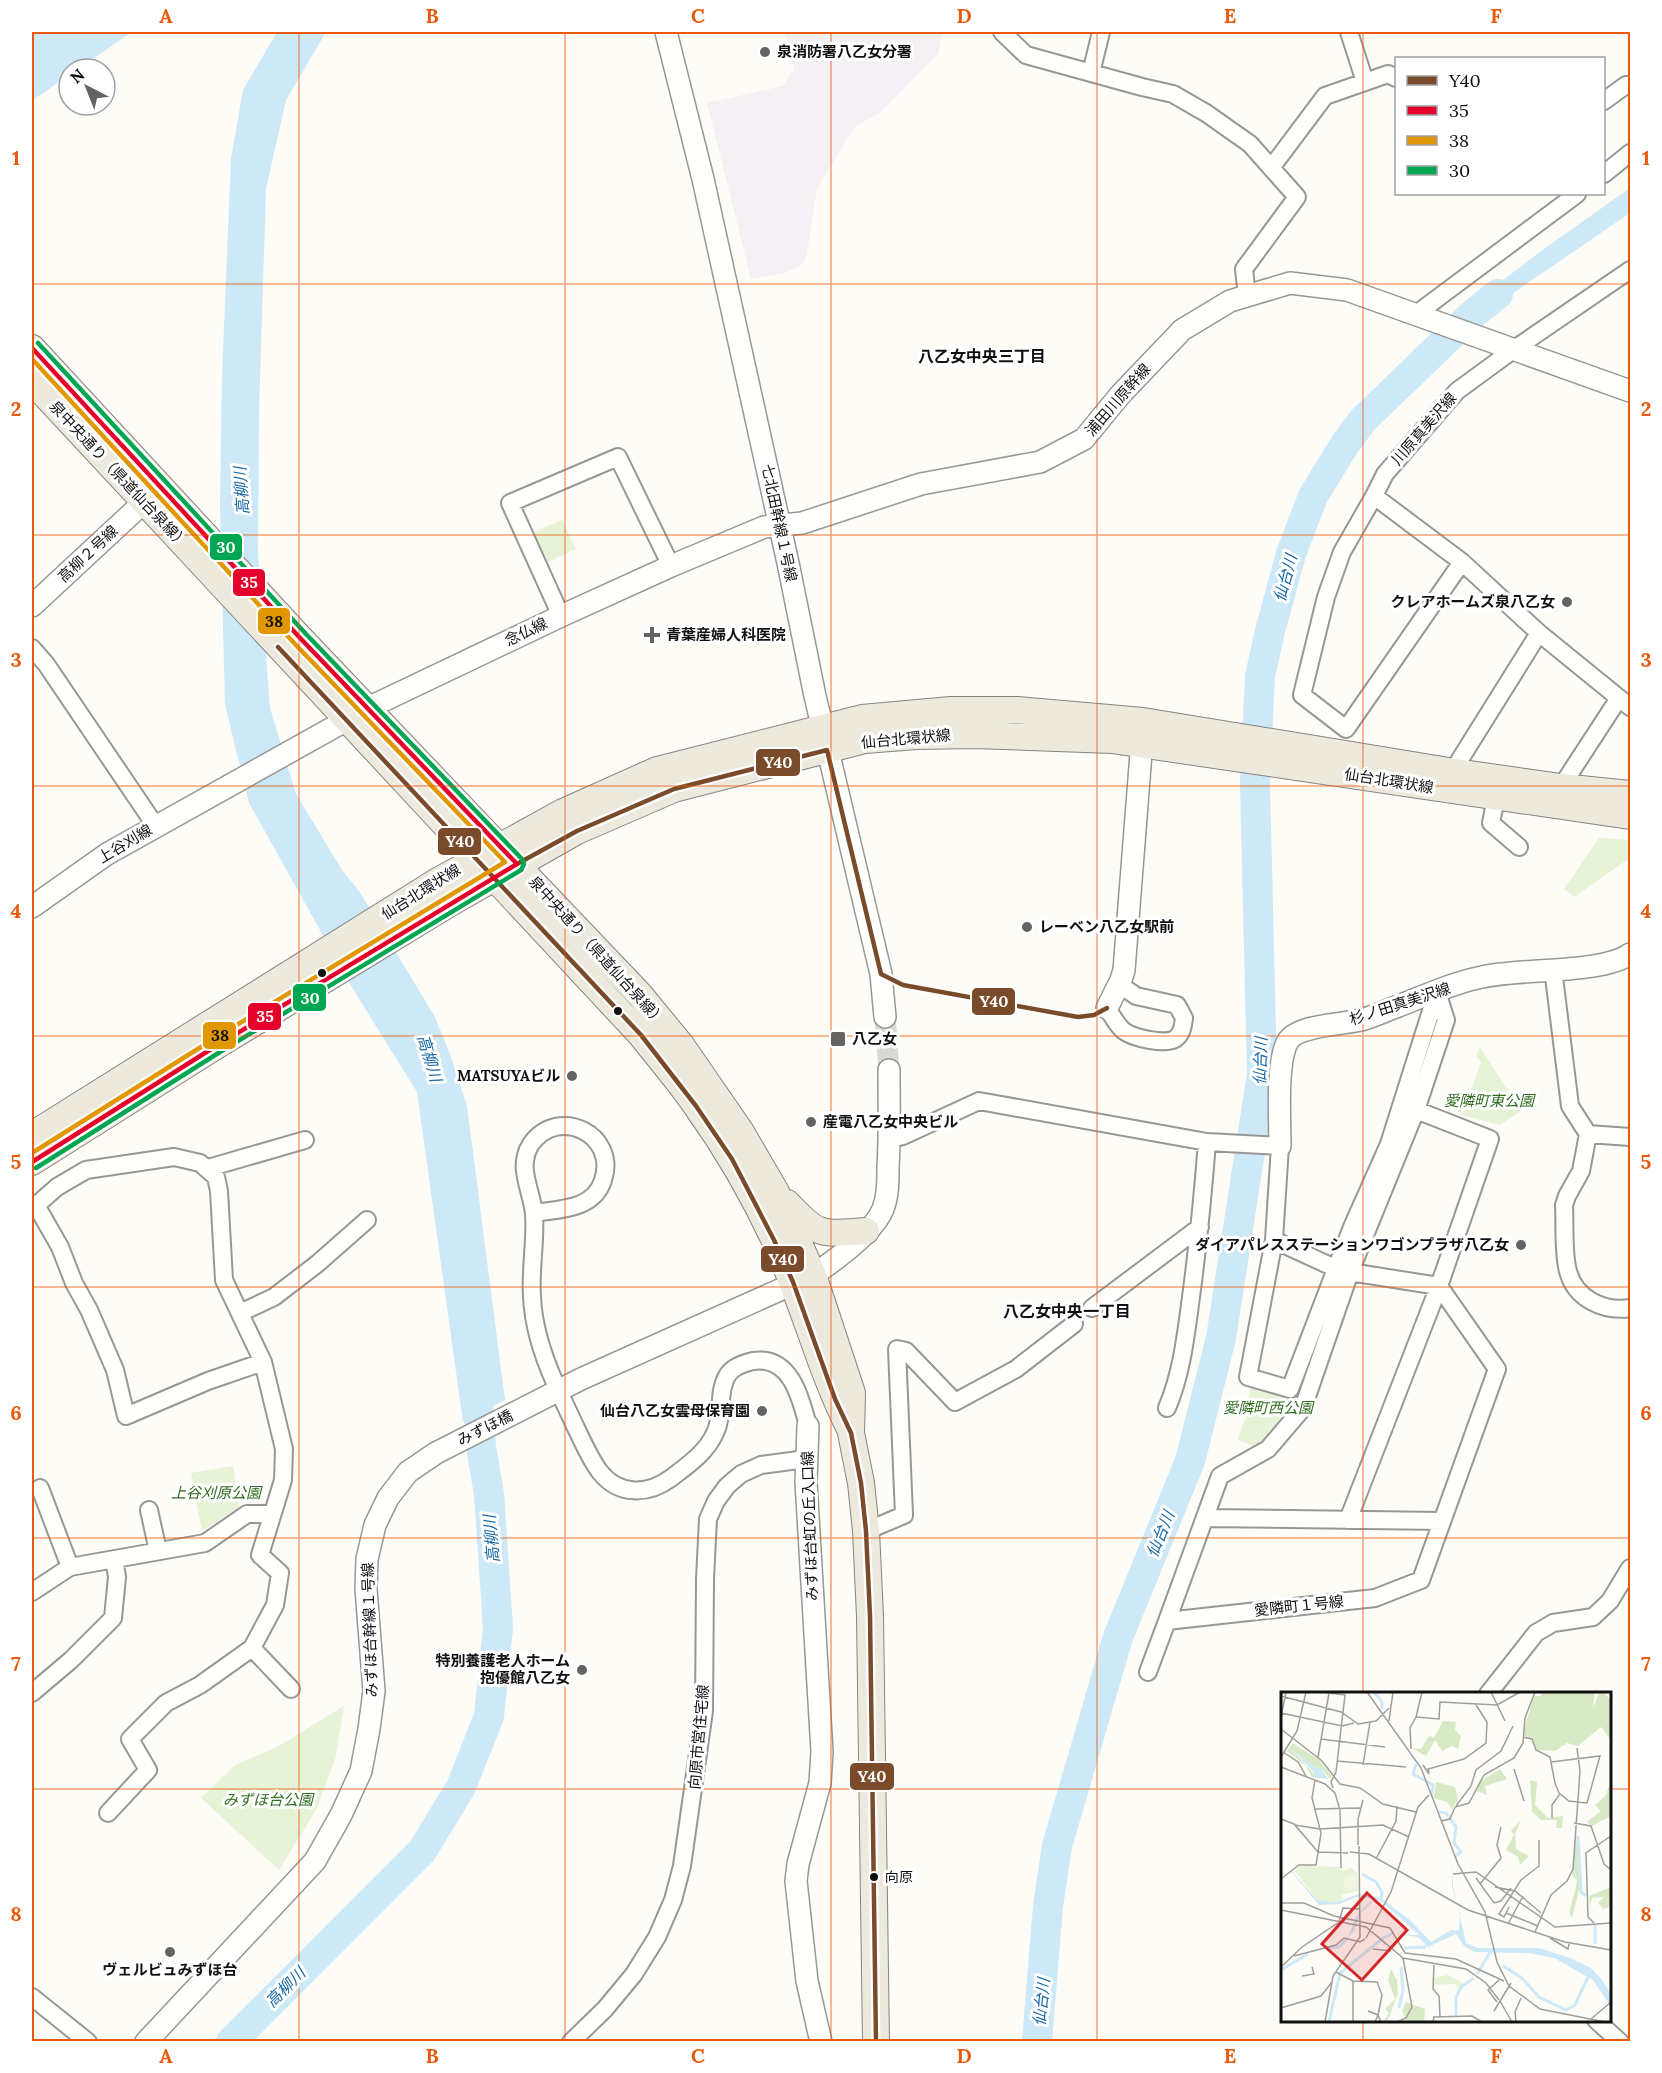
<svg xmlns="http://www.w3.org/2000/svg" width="1662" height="2073" font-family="Lora,'Noto Sans JP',serif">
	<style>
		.industrial { fill: #f5f0f3 }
		.green { fill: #e7f3d7 }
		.water { fill: #cde8f7 }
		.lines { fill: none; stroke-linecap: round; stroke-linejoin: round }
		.river { stroke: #cde8f7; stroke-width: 30 }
		.tertiary-tunnel { stroke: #dad9d4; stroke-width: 21; stroke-dasharray: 21 10; stroke-linecap: butt }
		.minor-casing { stroke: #979795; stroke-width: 20 }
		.tertiary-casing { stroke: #979795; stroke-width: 24 }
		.primary-casing { stroke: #858482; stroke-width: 28 }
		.minor { stroke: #fffffe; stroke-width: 16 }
		.tertiary { stroke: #fffffe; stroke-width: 21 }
		.primary { stroke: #ede9dc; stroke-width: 26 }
		.bus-1-casing { stroke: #fff; stroke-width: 9 }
		.bus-2-casing { stroke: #fff; stroke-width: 9 }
		.bus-3-casing { stroke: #fff; stroke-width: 9 }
		.bus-4-casing { stroke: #fff; stroke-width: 9 }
		.bus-1 { stroke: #7a4b2a; stroke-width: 4.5 }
		.bus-2 { stroke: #e4002b; stroke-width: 4.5 }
		.bus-3 { stroke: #e09702; stroke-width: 4.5 }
		.bus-4 { stroke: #00a651; stroke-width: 4.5 }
		.grid { fill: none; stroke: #e8590c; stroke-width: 1.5; stroke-opacity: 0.55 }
		.poi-dot { fill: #646362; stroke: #fff; stroke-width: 2 }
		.bus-dot { fill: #111; stroke: #fff; stroke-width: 2 }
		.labels { text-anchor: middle; stroke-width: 6; stroke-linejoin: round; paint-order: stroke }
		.bus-label { font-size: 14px; fill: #111; stroke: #fff; text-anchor: start }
		.poi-label { font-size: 15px; font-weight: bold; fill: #111; stroke: #fff; text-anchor: start }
		.street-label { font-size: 15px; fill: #111; stroke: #fff }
		.park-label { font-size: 15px; font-style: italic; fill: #2f6b1f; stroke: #fff }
		.neighbourhood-label { font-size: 16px; font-weight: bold; fill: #111; stroke: #fff }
		.water-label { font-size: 16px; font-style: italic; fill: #1768a6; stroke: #fff }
		.inset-river { fill: none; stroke: #cde8f7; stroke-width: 3 }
		.inset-road { fill: none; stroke: #9f9e9b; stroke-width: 1.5 }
		.view { fill: #d62828; fill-opacity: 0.15; stroke: #d62828; stroke-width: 3 }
		.inset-edge { fill: none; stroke: #111; stroke-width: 3 }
		.line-badge { stroke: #fff; stroke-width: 2 }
		.badge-label { font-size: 16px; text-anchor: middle; font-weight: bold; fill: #fff }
		.pale-badge-label { font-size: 16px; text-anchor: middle; font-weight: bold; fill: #111 }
		.neatline { fill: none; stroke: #e8590c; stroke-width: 2 }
		.grid-label { font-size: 20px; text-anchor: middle; font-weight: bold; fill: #e8590c }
	</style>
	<rect width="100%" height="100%" fill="#fdfcf7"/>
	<path class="industrial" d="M785 32H942L938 54 882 111 855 127 817 188 806 260 798 267 785 273 751 279 707 103 783 86 794 68Z"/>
	<path class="green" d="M562 520 576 549 546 563 532 533Z
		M1599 838 1630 840V858L1574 897 1564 889Z
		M1480 1047 1521 1111 1500 1125 1462 1115 1481 1062 1476 1056Z
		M1251 1382 1296 1396C1290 1417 1273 1433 1257 1447L1237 1440 1246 1417Z
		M233 1466 239 1507 202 1531 191 1473Z
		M344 1706 335 1760 316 1810 279 1870 201 1798 235 1765 279 1746Z"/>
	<path class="water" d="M32 32H132L78 69H69V75L32 101Z
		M277 32H326L286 100 266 189 259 411 258 553 270 708 296 794 342 870 359 891 435 1017 451 1057 467 1106 505 1400 463 1422 417 1092 353 989 249 803 225 705 220 504 222 375 231 159 243 90Z
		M1630 188V213L1503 300 1475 324 1455 317 1541 251Z"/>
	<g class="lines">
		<path class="river" d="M231 2042 422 1851 461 1787 489 1716 498 1628 489 1494 481 1447 476 1374
			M1037 2042 1048 1906 1057 1846 1118 1637 1190 1461 1221 1338 1262 1074 1255 783 1260 676 1270 631 1291 554 1313 496 1345 444 1363 420 1473 314 1498 294"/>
		<path class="tertiary-tunnel" d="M885 1017 889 1070"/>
		<defs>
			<path id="minor" d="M1002 32 1026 55 1142 87 1173 94 1206 113 1250 144 1297 197 1244 269 1247 296
				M1349 32 1365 82
				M1091 73 1101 32
				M1604 101 1626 85H1630
				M1271 168 1325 96 1388 74 1396 78
				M1604 174 1630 153
				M1415 315 1577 194
				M1374 496 1385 474 1457 391 1513 350 1630 270
				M1462 562 1346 729 1302 695 1326 597 1342 552 1374 496 1462 562 1539 633 1630 707
				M561 616 510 503 618 457 671 566
				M32 648 46 664 155 825
				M1455 772 1459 761 1539 633
				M1561 787 1619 698
				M1496 798 1491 823 1519 847
				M1553 969 1570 1106 1588 1134 1630 1137
				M1107 1008C1112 1015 1117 1026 1124 1031 1133 1038 1165 1045 1175 1039 1182 1034 1183 1026 1184 1018L1177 1005 1136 996 1119 984
				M1588 1134 1581 1171 1567 1196 1564 1205C1565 1223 1563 1254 1568 1271 1575 1299 1604 1312 1630 1308
				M890 1139 903 1136 979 1101 1207 1142 1280 1146 1274 1240 1335 1268 1350 1272 1439 1286 1497 1369 1421 1580 1375 1598 1167 1621 1220 1476 1268 1449 1303 1408 1350 1272 1416 1110 1446 1020 1437 992
				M208 1168 305 1140
				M36 1205 60 1247 74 1283 89 1310 115 1370 126 1416 208 1381 263 1362
				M32 1209 57 1187 86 1170 174 1157 200 1163 216 1177 219 1191 224 1280 263 1362 284 1449 283 1480 260 1555 280 1573 275 1605 252 1648 200 1685 166 1703 130 1739 148 1770 108 1813
				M534 1213C559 1209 594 1210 603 1180 618 1135 559 1105 531 1144 516 1167 532 1190 534 1214 536 1241 530 1269 532 1296 533 1325 543 1356 555 1383 562 1398 569 1413 576 1428 583 1442 590 1459 600 1472 619 1496 648 1495 671 1478 688 1465 706 1453 715 1433 724 1415 717 1393 727 1376 732 1367 744 1363 753 1361 791 1355 801 1399 808 1426
				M1274 1240 1248 1377 1290 1389 1352 1227 1389 1144 1437 992
				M1092 1308 1200 1227
				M240 1313 274 1297 317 1264 367 1220
				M1167 1408C1182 1373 1186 1334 1191 1297 1198 1245 1203 1194 1207 1142
				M40 1488 70 1567
				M149 1510 158 1551
				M1205 1518 1442 1521
				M1348 1520 1439 1286 1490 1139 1416 1110
				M866 1531 904 1515 897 1349 906 1351 955 1402 1016 1369 1074 1324
				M32 1592 70 1567 205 1543 247 1514H272
				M252 1648 291 1689
				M1148 1672 1167 1621
				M32 1693 71 1660 113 1618 117 1577 114 1559
				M1488 1694 1536 1633 1553 1623 1593 1617 1610 1601 1630 1568
				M32 1997 88 2042
				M1596 2020 1620 2042
				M571 2042 605 2009 634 1974 657 1937 673 1900 682 1866 704 1711 705 1579 708 1519 716 1501 727 1486 741 1474 761 1465 806 1459"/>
			<path id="tertiary" d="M666 32 703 179 788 563 815 696 881 974 885 1017
				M32 606 144 502
				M32 907 107 854 368 708 561 616 671 566 764 527 802 523 921 484 1040 462 1084 439 1120 395 1182 330 1230 301 1290 283 1347 290 1630 391
				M1107 1008 1121 980 1124 970 1143 728
				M1280 1146C1280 1121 1276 1061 1288 1041 1298 1025 1344 1024 1361 1020 1373 1017 1385 1011 1396 1007 1422 997 1455 982 1482 977 1520 968 1602 974 1630 954
				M808 1426 806 1482 822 1752 820 1783 798 1864 796 1881 807 1981 821 2042
				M146 2042 315 1861 341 1815 361 1771 369 1729 374 1691 366 1589 367 1559 375 1525 388 1498 408 1472 436 1453 581 1379 813 1275C834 1261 873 1233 883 1209 888 1196 888 1182 888 1168 890 1135 889 1103 889 1070"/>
			<path id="primary" d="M32 348 301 639 640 995 681 1045 741 1132 776 1192 813 1275 852 1393 851 1433 861 1483 866 1531 870 1616 876 2042
				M32 381 641 1035C660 1059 680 1082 697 1107 727 1149 753 1194 775 1241 803 1301 819 1367 849 1427
				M32 1135 436 882 563 812 657 770 862 718 951 710H1017L1143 721 1455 772 1561 787 1630 794
				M32 1162 216 1046 450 903 577 831 674 789 865 740 916 736 975 735 1112 740 1630 816
				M787 1203C819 1237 820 1234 866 1231"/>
		</defs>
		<use href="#minor" class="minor-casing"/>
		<use href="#tertiary" class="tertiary-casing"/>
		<use href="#primary" class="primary-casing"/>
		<use href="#minor" class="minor"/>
		<use href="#tertiary" class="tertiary"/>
		<use href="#primary" class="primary"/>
		<defs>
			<path id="bus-1" d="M278 647 641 1035 696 1106 732 1159 774 1240 793 1282 835 1399 851 1433 861 1483 866 1531 870 1616 876 2042
				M517 864 577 831 674 789 827 750 881 974
				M881 974 903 985 1078 1017 1094 1015 1107 1008"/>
			<path id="bus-2" d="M32 348 301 639 517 864 216 1046 32 1162"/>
			<path id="bus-3" d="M32 359 295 644 505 862 212 1040 32 1153"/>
			<path id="bus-4" d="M36 1168 220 1052 521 870 524 864 522 859 306 634 38 343"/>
		</defs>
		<use href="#bus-1" class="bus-1-casing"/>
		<use href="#bus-2" class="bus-2-casing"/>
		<use href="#bus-3" class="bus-3-casing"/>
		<use href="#bus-4" class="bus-4-casing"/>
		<use href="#bus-1" class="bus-1"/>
		<use href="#bus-2" class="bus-2"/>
		<use href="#bus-3" class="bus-3"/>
		<use href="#bus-4" class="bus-4"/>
	</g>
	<path class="grid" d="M299 32V2042M565 32V2042M831 32V2042M1097 32V2042M1363 32V1694M32 284H1630M32 535H1630M32 786H1630M32 1036H1630M32 1287H1630M32 1538H1630M32 1789H1282M1610 1789H1630M1363 2020V2042"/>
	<g class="poi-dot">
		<circle cx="765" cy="52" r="6"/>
		<circle cx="1567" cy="602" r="6"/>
		<path d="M649 626h6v6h6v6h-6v6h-6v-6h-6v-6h6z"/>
		<circle cx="1027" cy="927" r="6"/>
		<rect x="830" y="1031" width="16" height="16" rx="3"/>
		<circle cx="572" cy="1076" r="6"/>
		<circle cx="811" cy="1122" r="6"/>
		<circle cx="1521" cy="1245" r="6"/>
		<circle cx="762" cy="1411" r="6"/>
		<circle cx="582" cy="1670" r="6"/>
		<circle cx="170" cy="1952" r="6"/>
	</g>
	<g class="bus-dot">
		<circle cx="322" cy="973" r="5"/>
		<circle cx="618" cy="1011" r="5"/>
		<circle cx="874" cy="1877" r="5"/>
	</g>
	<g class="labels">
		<g class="bus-label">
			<text x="885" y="1882">向原</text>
		</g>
		<g class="poi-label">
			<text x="777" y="57">泉消防署八乙女分署</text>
			<text x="1555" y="607" text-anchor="end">クレアホームズ泉八乙女</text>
			<text x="666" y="640">青葉産婦人科医院</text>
			<text x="1039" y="932">レーベン八乙女駅前</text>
			<text x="852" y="1044">八乙女</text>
			<text x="560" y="1081" text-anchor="end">MATSUYAビル</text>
			<text x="823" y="1127">産電八乙女中央ビル</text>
			<text x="1509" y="1250" text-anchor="end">ダイアパレスステーションワゴンプラザ八乙女</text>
			<text x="750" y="1416" text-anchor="end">仙台八乙女雲母保育園</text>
			<text x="570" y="1666" text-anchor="end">特別養護老人ホーム<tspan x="570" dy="17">抱優館八乙女</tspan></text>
			<text x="170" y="1975" text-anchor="middle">ヴェルビュみずほ台</text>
		</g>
		<g class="street-label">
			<text transform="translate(1118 400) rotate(-49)" y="5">浦田川原幹線</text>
			<text transform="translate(1424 429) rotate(-49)" y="5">川原真美沢線</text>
			<text transform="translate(119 475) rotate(47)" y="5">泉中央通り（県道仙台泉線）</text>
			<text transform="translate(779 523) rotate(78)" y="5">七北田幹線１号線</text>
			<text transform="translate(88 554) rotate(-43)" y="5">高柳２号線</text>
			<text transform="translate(526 632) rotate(-26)" y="5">念仏線</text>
			<text transform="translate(906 739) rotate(-5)" y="5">仙台北環状線</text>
			<text transform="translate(1389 781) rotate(9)" y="5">仙台北環状線</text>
			<text transform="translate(125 844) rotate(-31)" y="5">上谷刈線</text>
			<text transform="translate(421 892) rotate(-32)" y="5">仙台北環状線</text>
			<text transform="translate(597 951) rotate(48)" y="5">泉中央通り（県道仙台泉線）</text>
			<text transform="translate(1400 1004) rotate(-18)" y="5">杉ノ田真美沢線</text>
			<text transform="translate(485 1428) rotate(-27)" y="5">みずほ橋</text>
			<text transform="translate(810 1526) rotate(-92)" y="5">みずほ台虹の丘入口線</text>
			<text transform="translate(1299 1606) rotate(-6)" y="5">愛隣町１号線</text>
			<text transform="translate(370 1630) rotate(-92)" y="5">みずほ台幹線１号線</text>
			<text transform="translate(699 1737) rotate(-85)" y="5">向原市営住宅線</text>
		</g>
		<g class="park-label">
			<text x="1489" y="1106">愛隣町東公園</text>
			<text x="1268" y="1413">愛隣町西公園</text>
			<text x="216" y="1498">上谷刈原公園</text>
			<text x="268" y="1805">みずほ台公園</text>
		</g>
		<g class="neighbourhood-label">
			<text x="982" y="362">八乙女中央三丁目</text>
			<text x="1067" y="1317">八乙女中央一丁目</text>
		</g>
		<g class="water-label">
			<text transform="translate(241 491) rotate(-94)" y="6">高柳川</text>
			<text transform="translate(1285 578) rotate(-75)" y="6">仙台川</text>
			<text transform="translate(430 1058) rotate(73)" y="6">高柳川</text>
			<text transform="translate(1260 1061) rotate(-88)" y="6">仙台川</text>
			<text transform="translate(1160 1534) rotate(-68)" y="6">仙台川</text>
			<text transform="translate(491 1539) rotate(-95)" y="6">高柳川</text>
			<text transform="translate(285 1987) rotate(-45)" y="6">高柳川</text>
			<text transform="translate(1041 2002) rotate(-84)" y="6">仙台川</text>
		</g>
	</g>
	<g transform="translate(1281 1692)">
		<rect width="330" height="330" fill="#fdfcf7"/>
		<path d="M28 174 60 175 61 179 70 176 76 181 77 199 60 203 62 207 54 211 36 208 14 179 17 175ZM167 283 185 292 177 300 175 292 152 293V286Z" fill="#e7f3d7"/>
		<path d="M261 0H314L312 17 318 0H323L330 9V48L320 35 297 54 286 51 274 59 256 58 251 46 243 44V38L253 4H260ZM162 29 175 30 174 38 180 44 177 57 171 54 161 59 154 48 145 64 131 56 140 57 148 44 153 46ZM12 51 38 68 51 84 49 87 39 75 35 76 10 57 38 87 30 84 25 74 6 59ZM219 77 226 87 204 94 206 103 196 99 198 90ZM249 88 256 90 254 113 267 126 282 124 281 136H275L276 128H260L251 120ZM330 88V124L311 134 306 130 320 119 314 113 325 103ZM155 90 174 95 177 107 171 117 166 110 153 106ZM240 128 234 142 235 157 248 164 239 173 237 165 225 158 233 143 230 139ZM295 145 301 186 291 226 288 220 295 195 296 187 291 185ZM330 195 328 215 322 217 317 211 323 205 311 206 309 214 308 204ZM110 277 116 288 117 302 106 330H102L108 321 104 317 114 307 107 288ZM125 310 144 317 143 330H126L121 318Z" fill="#d8eac5"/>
		<path d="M62 191a8 8 0 1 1 16 0a8 8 0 1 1-16 0Z" fill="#f0f6e1"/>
		<path d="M11 58 35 76 39 75 47 87 33 85V80ZM0 167 36 208 54 211 77 202 100 206 129 228 150 250 170 238 178 239 179 222 171 195 172 172V194L185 251 197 256H258L289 266 310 276 322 289 330 303V315L312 288 273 266 247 261 194 260 183 254 175 242 147 255 137 245 115 242 138 243 99 208 91 210 80 221 73 239 66 246 76 224 88 210 95 207 76 205 58 212 38 213Z" fill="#cde8f7"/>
		<path class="inset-river" d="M93 0 101 10V17M135 72 132 82 152 93 151 102M158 120 165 121 175 135 173 151 180 160 174 165M297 144 300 200 305 204M81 182 95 190 101 200 100 208M314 252V233M46 256 58 255 67 246M123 256 145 255M222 274 241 286 258 305 285 318 294 313 307 285M0 278 27 262M196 282 210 259M118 316 122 298 120 275M175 324V305L181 294 193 286M48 330 59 281 102 246 113 241"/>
		<path class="inset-road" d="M41 0 64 3 55 80 50 90 52 96M86 0 140 76 177 172 204 220 216 270 228 294 259 317 324 330M210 0 224 29M0 4 60 20 77 32 95 29 108 16M0 21 61 34 73 31M0 25 5 0M135 25 141 0M108 29 112 0M0 37 41 69 59 92 79 96 102 112 135 120M242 45 251 47 255 58 269 65 274 91 278 101 288 109 306 111 319 64 270 70M40 47 104 55M130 57 129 36 135 25 158 27 159 10 216 13 239 0M2 60 17 70 25 84M0 65 16 39 25 0M37 65 48 1M56 69 125 75M82 73 89 30M142 73 148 82 147 77 183 67 205 51 206 30 195 13M0 75 44 92 54 101 59 118 60 176M233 77 243 109M175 114 190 94 195 78 220 59 232 34M34 117 79 116M271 126V113L279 102M0 127 13 132 37 160 67 161M160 129 169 127 174 115 188 111 203 83 233 66 242 51 244 26 254 0M293 131 310 134 323 172 330 178M14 133 39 137 102 133 128 145M77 153V127L82 108M69 160 88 162 187 218 284 250 330 258M95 167 115 129 116 114M172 182 195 180 274 235 330 231M195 186 213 211 220 209 230 196M0 187 18 173H35L40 141 31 106 34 88M199 192 220 166 216 153 220 135M214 195 234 199 260 221M0 211H23L53 224 109 236 124 261 175 267 223 289M228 215 223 225 218 222 240 188 258 174V148M0 218 85 235 122 266 185 277 205 291 218 308M225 221 257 234M313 231 307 225 305 161 330 144M227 232 242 204M254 240 270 203 286 189 292 177 299 79 296 56M85 246 110 200 137 115 148 103M269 246 287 257 288 252M92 257 110 259M13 264 55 253 63 246 79 250 84 247M153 271 152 297 158 304 159 325M0 275 21 255 58 230 62 216 79 217M55 280 72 289 96 290 101 303 97 323 100 330M21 284 33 282 31 275M72 289V330M219 309 231 330M216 310 207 298 218 288M0 316 40 304 51 290M87 319 97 323 94 330M213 319 230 291M310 327 330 310M44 330 52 284 79 245 78 154M116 330 125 326 131 315 122 266M152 330 153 325 191 324 201 330M235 330 234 320 240 306"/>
		<path class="view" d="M86 201 126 238 81 288 41 252Z"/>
		<rect width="330" height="330" class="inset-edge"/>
	</g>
	<g class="line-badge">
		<rect x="209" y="533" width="34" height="28" rx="6" fill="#00a651"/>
		<rect x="232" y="568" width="34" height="29" rx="6" fill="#e4002b"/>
		<rect x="257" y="607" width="34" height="28" rx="6" fill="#e09702"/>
		<rect x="755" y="748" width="46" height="29" rx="6" fill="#7a4b2a"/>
		<rect x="437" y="827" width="45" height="29" rx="6" fill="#7a4b2a"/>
		<rect x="292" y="983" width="35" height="29" rx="6" fill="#00a651"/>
		<rect x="971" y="987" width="45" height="29" rx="6" fill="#7a4b2a"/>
		<rect x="247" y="1002" width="35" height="29" rx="6" fill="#e4002b"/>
		<rect x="202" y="1021" width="35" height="29" rx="6" fill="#e09702"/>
		<rect x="760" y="1245" width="45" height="28" rx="6" fill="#7a4b2a"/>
		<rect x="849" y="1762" width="46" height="29" rx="6" fill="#7a4b2a"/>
	</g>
	<g class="badge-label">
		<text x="226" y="553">30</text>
		<text x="249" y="588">35</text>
		<text x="778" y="768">Y40</text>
		<text x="460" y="847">Y40</text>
		<text x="310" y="1004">30</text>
		<text x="994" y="1007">Y40</text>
		<text x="265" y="1022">35</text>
		<text x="783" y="1265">Y40</text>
		<text x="872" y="1782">Y40</text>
	</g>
	<g class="pale-badge-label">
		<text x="274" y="627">38</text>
		<text x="220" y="1041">38</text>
	</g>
	<rect width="1662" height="2073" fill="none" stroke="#ffffff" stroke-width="66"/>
	<rect x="1395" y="57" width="210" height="138" fill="#ffffff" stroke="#a0a0a0" stroke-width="1.5"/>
	<rect x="1407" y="76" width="30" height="9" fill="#7a4b2a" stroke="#a0a0a0" stroke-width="1.5"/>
	<text x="1449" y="87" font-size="18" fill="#111111">Y40</text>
	<rect x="1407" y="106" width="30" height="9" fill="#e4002b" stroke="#a0a0a0" stroke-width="1.5"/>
	<text x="1449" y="117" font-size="18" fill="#111111">35</text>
	<rect x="1407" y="136" width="30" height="9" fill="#e09702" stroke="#a0a0a0" stroke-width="1.5"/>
	<text x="1449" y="147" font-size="18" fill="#111111">38</text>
	<rect x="1407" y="166" width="30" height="9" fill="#00a651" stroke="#a0a0a0" stroke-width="1.5"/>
	<text x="1449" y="177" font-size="18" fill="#111111">30</text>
	<g transform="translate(87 87) rotate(318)"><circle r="28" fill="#ffffff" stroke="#a0a0a0" stroke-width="1.5"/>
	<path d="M0-4.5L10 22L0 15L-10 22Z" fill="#646362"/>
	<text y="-9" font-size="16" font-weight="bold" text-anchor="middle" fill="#111111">N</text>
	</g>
	<rect x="33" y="33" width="1596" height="2007" class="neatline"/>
	<g class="grid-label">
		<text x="166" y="23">A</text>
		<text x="432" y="23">B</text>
		<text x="698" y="23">C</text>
		<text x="964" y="23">D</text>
		<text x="1230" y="23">E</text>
		<text x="1496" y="23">F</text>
		<text x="16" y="165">1</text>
		<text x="1646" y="165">1</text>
		<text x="16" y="416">2</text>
		<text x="1646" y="416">2</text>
		<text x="16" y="667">3</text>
		<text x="1646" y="667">3</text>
		<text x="16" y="918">4</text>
		<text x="1646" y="918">4</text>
		<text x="16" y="1169">5</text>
		<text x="1646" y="1169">5</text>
		<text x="16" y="1420">6</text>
		<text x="1646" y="1420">6</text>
		<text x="16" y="1671">7</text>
		<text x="1646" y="1671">7</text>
		<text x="16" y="1921">8</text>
		<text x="1646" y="1921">8</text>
		<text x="166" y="2063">A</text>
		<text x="432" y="2063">B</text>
		<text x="698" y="2063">C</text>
		<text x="964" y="2063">D</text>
		<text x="1230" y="2063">E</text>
		<text x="1496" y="2063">F</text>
	</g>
</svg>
